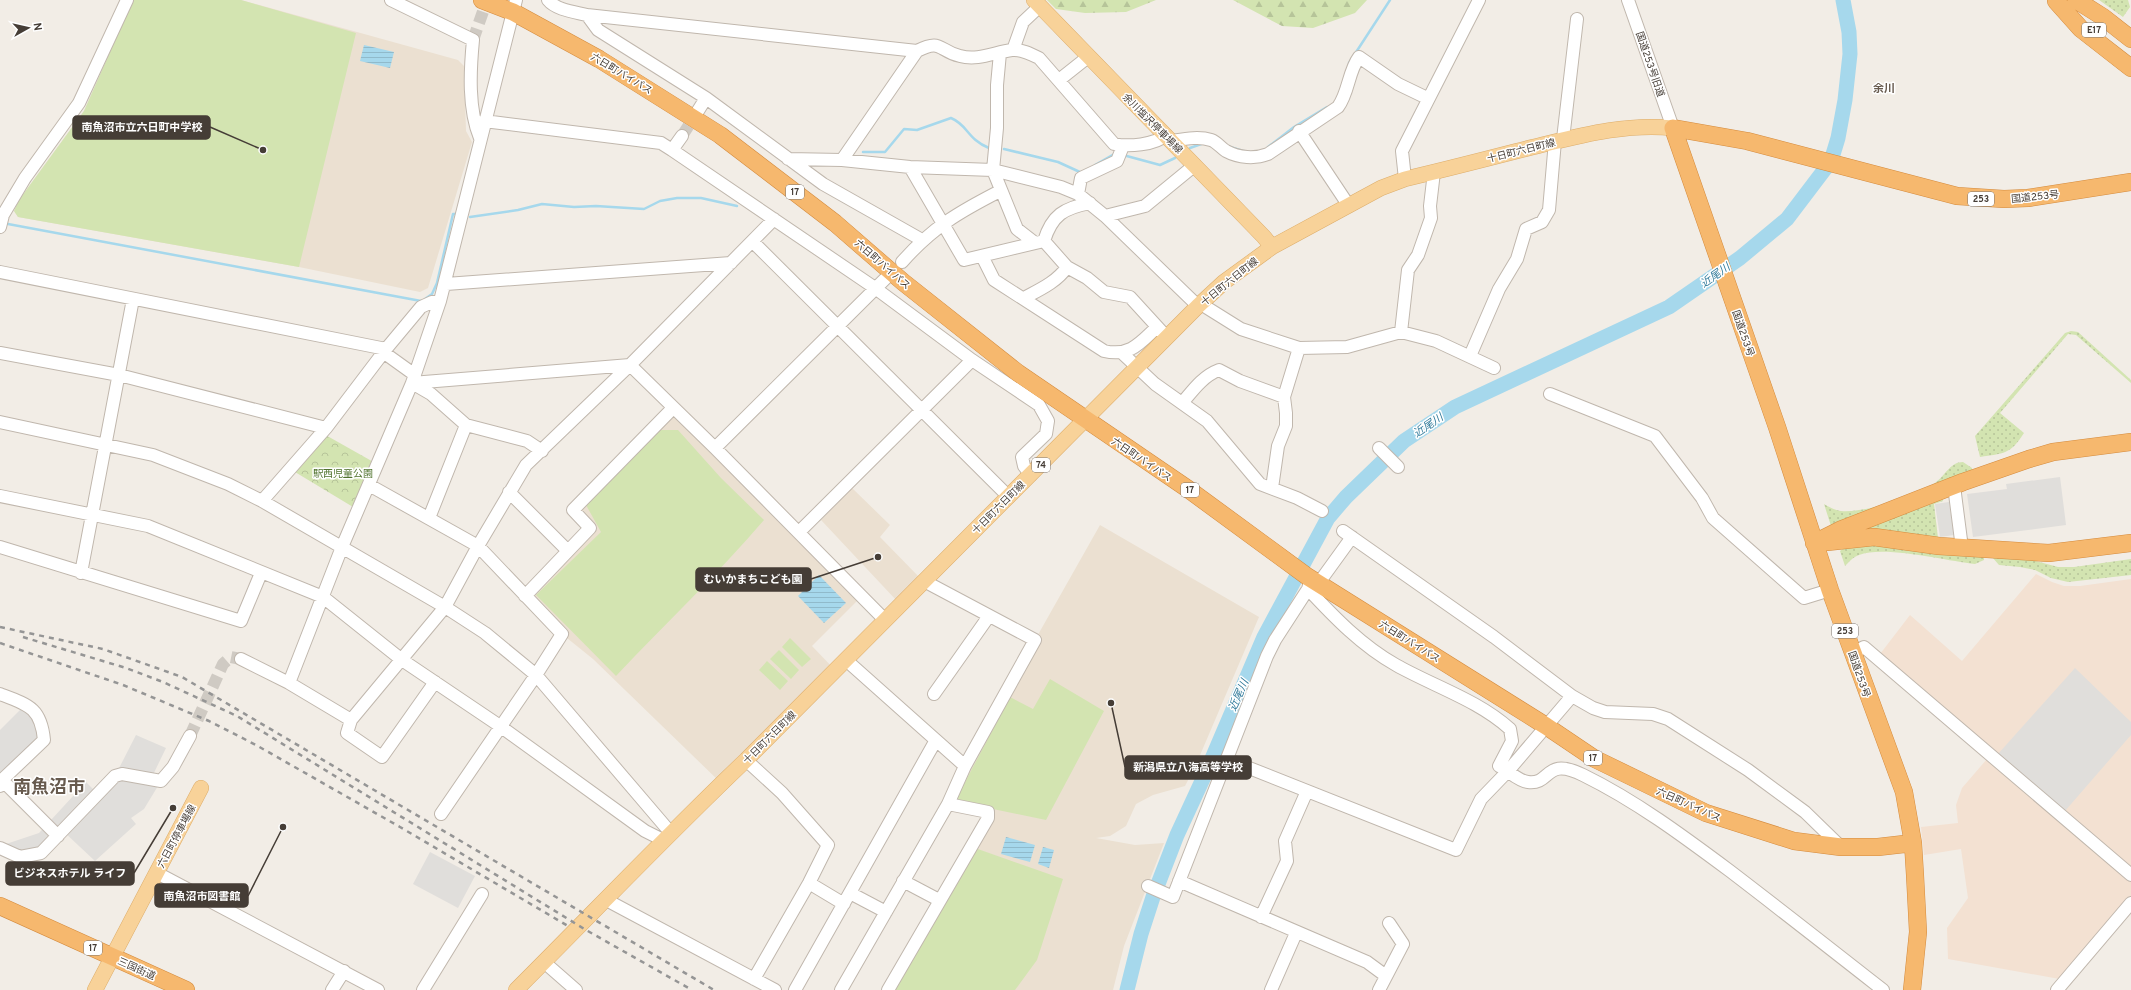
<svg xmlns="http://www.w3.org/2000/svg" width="2131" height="990" font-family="Overpass,'Noto Sans JP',sans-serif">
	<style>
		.commercial { fill: #f3e1d2 }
		.education { fill: #ebe0d1 }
		.grass { fill: url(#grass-dots) }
		.forest { fill: url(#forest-firs) }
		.park { fill: url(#park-crowns) }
		.garden { fill: #d3e4b1 }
		.parking { fill: #e0dedb }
		.water { fill: url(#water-rules) }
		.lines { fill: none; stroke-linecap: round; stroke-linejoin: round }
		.stream { stroke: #a6d8ec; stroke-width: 2.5 }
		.river { stroke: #a6d8ec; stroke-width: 15 }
		.minor-tunnel { stroke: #cfcac3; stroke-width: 12; stroke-dasharray: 12 6; stroke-linecap: butt }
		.minor-casing { stroke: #c0b7ad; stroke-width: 14 }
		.major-casing { stroke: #ddad6a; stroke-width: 16 }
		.highway-casing { stroke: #d48b3e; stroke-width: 18 }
		.minor { stroke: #fff; stroke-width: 12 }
		.major { stroke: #f8d299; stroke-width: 15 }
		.highway { stroke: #f6b86e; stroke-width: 17 }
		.rail { stroke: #959595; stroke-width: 2.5; stroke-dasharray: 5 5; stroke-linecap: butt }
		.labels { text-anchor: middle; stroke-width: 3; stroke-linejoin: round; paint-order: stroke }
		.shield { fill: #fff; stroke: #7d7772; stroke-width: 1 }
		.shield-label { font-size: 9px; font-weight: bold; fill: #453d36 }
		.street-label { font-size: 10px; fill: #453d36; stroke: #fff }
		.park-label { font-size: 10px; fill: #50732d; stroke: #fff }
		.neighbourhood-label { font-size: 11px; font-weight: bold; fill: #675a4e; stroke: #fff }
		.water-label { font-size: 11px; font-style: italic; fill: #317b9b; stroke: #fff }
		.town-label { font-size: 18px; font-weight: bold; fill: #675a4e; stroke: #fff }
		.leader { fill: none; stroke: #453d36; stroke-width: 1.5 }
		.callout-dot { fill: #453d36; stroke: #fff; stroke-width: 1.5 }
		.callout { fill: #453d36; stroke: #453d36; stroke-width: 1.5 }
		.callout-label { font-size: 11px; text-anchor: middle; font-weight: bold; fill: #fff }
	</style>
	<defs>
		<pattern id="grass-dots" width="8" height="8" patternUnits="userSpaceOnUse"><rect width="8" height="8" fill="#d3e4b1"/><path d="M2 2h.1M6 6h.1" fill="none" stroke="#b6c499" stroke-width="1.8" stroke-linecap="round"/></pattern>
		<pattern id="forest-firs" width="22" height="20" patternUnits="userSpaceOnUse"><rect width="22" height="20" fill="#d3e4b1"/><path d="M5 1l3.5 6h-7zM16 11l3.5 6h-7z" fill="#b6c499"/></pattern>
		<pattern id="park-crowns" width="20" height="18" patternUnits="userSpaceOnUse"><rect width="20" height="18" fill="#d3e4b1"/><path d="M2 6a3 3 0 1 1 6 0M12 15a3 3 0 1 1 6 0" fill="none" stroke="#b6c499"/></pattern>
		<pattern id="water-rules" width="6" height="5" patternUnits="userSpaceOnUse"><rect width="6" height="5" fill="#a6d8ec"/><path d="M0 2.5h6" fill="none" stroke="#90bacb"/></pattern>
	</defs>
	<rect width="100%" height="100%" fill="#f2ede6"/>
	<path class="commercial" d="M2036 574 2052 582 2064 586H2080L2131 579V903L2065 980 1948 959 1947 928 1968 898 1961 849 1924 855 1921 827 1958 823 1956 805 1962 788 1987 759 1877 658 1910 615 1962 661Z"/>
	<path class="education" d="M133 0H241L458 60 464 66 466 131 472 142 428 288 420 292 299 267 18 217 14 211 19 200 84 111Z
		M673 408 861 597 812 646 836 671 721 783 593 659 562 634 525 596 590 528 573 510Z
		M852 488 890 525 880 537 920 578 897 601 821 520Z
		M1100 525 1259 617 1195 767 1185 786 1153 795 1136 804 1126 826 1110 836 1096 838 1135 845 1164 843 1124 946 1113 990H888L988 818 948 804 1035 640Z"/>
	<path class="grass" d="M2099 0H2128L2130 7 2123 17Z
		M2071 331 2078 332 2131 380V383L2076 335 2068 334 2000 413 2024 433C2010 455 2004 453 1980 457L1975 436 2065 333Z
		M1963 462 1972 468V473L1831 526 1824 504C1829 507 1834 510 1841 511 1866 513 1914 497 1935 483 1945 476 1950 462 1963 462Z
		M1942 496 1943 501 1934 504 1938 538 1843 535Z
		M1865 543 1984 556V560L1975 564C1946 561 1885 545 1859 555 1853 557 1849 562 1845 566L1840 551 1845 547Z
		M1992 557 2025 558 2058 567H2074L2131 559V575L2068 582 2051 578 2035 570 2020 567 1999 565Z"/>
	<path class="forest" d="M1047 0H1156L1126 12 1085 13 1056 9Z
		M1233 0H1367L1355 13 1313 28 1282 26Z"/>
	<path class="park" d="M322 433 377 464 358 510 290 469Z"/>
	<path class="garden" d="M133 0H241L356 33 299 267 18 217 14 211 19 200 84 111Z
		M656 430H678L721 478 764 520C718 574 665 624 616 676L536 595 601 532 586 505Z
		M790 638 811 659 802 667 782 647Z
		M779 650 799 670 791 679 770 659Z
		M767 661 788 681 780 690 759 670Z
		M1050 679 1104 711 1046 820 955 801 1010 697 1033 709Z
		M975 848 1063 879 1037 960 1015 990H895Z"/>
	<path class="parking" d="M2060 477 2066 525 1973 537 1967 494 2007 489 2006 484Z
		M1949 502 1954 535 1940 537 1935 504Z
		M2075 668 2131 722V735L2065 811 1998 754Z
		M25 705 44 740 0 786V730Z
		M136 735 166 748 151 779 161 781 144 809 131 818 136 824 95 861 63 831 32 856 0 846 39 833 86 782 97 793 115 776Z
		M430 852 475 876 458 908 413 884Z"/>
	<path class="water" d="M364 45 394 52 390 68 360 61Z
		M819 575 846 603 824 623 798 596Z
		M1006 837 1035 845 1030 862 1001 854Z
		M1043 847 1054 850 1049 868 1038 864Z"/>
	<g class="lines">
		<path class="stream" d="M1349 63 1390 0
			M1227 146 1243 151
			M1268 147 1294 127 1327 107
			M1190 148 1204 143
			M1004 149 1058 162 1082 173
			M863 152H885L904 129 917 130 951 118C968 125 967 139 989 148
			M1123 155 1160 165 1175 158
			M1095 165 1116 153
			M470 217 518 210 542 204 574 207 596 206 644 209 660 201 677 198H701L737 206
			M8 224 421 301
			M425 299 432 294 437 283 453 214H455"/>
		<path class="river" d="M1127 990 1141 934 1153 897 1177 835 1208 768 1264 637 1328 518 1346 497 1404 441 1455 407 1669 307 1740 258 1787 219 1831 161 1838 138 1845 100 1850 54 1849 32 1843 0"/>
		<path class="minor-tunnel" d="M473 40 487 0
			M682 136 696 114
			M190 736 223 664 231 657 241 659"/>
		<defs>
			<path id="minor" d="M391 0 473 40C470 71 468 109 480 138
				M548 0C556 10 575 12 587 15L917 51
				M1628 0 1673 128
				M587 15 598 30 706 98 823 184 922 240
				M1013 50 1023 22 1040 6
				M1000 53 997 85V128L993 170 1017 229 1035 243
				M1059 80 1088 57
				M696 114 706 98
				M484 121 661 143 672 150 875 288 972 360 1039 405 1048 421 1046 434 1022 457 1024 466 1031 475
				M1299 131 1349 206
				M1563 139 1577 19
				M1171 141C1184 139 1199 136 1211 140 1217 142 1221 148 1226 151 1239 158 1255 159 1268 154L1338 107C1349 92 1348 72 1359 57L1398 84 1427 98
				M672 150 682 136
				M788 159 842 160 910 167 993 170 1061 187 1078 194 1105 216 1198 306
				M842 160 917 51C942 38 938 51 960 56 978 61 995 52 1012 50 1021 49 1031 54 1039 58L1114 144C1128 147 1155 145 1166 135
				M910 167 964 260 1044 241 1067 267C1057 282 1039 290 1024 298
				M1405 179 1402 151 1479 0
				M1078 194 1081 178 1117 161 1123 146
				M1105 216 1145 206 1195 165
				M0 227 3 215 25 178 79 103 127 0
				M1044 241C1052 215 1064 208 1090 203
				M753 242 1009 497
				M982 256 994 280 1104 351C1130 357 1140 343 1157 327
				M902 262C933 227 959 212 1000 191
				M1067 267 1087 278 1104 292 1130 297 1162 332
				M0 272 386 349
				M446 284 731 263
				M1201 304 1241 329 1299 348 1347 347 1401 332 1436 341 1494 368
				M1401 332 1408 270 1418 255 1431 218 1430 206 1434 172
				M383 352 415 375
				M0 353 119 375 326 428
				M1122 353 1155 384 1207 421 1260 484 1297 498 1322 511
				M1470 356 1499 289 1517 259 1526 229 1542 222 1549 210 1555 141
				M412 383 630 365 715 448 885 620
				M412 383 431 394 466 425 527 441 542 451
				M1550 394 1655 436 1702 498 1713 518 1804 598 1830 590
				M1183 402C1193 390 1203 376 1219 370L1240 381 1284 397
				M0 422 153 455 228 484 262 501 445 607 485 633 536 675 670 832
				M715 448 886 278
				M1379 448 1398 467
				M369 485 478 546 562 634 536 675 441 814
				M1954 486 1962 548
				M1272 488 1278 446 1286 426V413L1284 397 1299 348
				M509 492 568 551 525 596
				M0 496 148 526 323 597 402 660 500 726 645 831 663 840
				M262 501 326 428 386 349 421 307 432 302 440 301
				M429 518 466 425
				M1343 531 1494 637 1572 696 1593 708 1605 712 1653 714 1668 719 1748 770 1805 812 1841 847
				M799 532 972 360
				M0 547 241 621 261 573
				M568 551 590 528 573 510 673 408
				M81 573 133 299
				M1311 579 1308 589C1334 617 1362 646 1396 665 1433 686 1478 700 1510 729L1512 741 1499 766C1508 770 1518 781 1528 782 1552 785 1544 756 1583 775 1636 801 1683 836 1730 871 1781 910 1832 950 1883 990
				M1318 584 1352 537
				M1853 653 1864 647 2131 875
				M241 659 289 683 351 720 445 607 478 546 526 465 630 365 774 219
				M846 660 965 766
				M289 683 342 547 412 383 440 301 516 0
				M0 694C29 705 41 708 44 740L2 780 0 786
				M934 694 989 616
				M351 720 347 733 382 757 435 682
				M746 760 782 793 828 845 809 883 754 979
				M1234 762 1456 850 1481 799 1508 771 1572 696
				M2 780 58 836
				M0 848 20 857 41 853 115 776 122 774 161 781 173 767 190 736
				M157 873 378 990
				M903 881 939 900
				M1179 881 1367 962 1386 976
				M809 883 844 904
				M1148 886 1173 897 1267 656 1275 640 1308 589
				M850 893 886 912
				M609 897 612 903 775 990
				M1261 917 1287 861 1285 841 1307 791
				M544 962 576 990
				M332 990 344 971
				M423 990 482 894
				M795 990 936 740
				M841 990 948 804
				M888 990 988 818V812L948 804 965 766 1035 640 924 581
				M1271 990 1296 933
				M1379 990 1403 944 1389 923
				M2057 990 2131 903"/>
			<path id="major" d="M1034 0 1264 237 1272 247
				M95 990 201 788
				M516 990C593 913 667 835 746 760L1198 306 1224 282 1272 247 1381 188 1405 179C1448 169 1490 158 1533 147 1579 136 1625 123 1673 128"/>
			<path id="highway" d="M482 0 513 12 599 59 720 135 835 223 903 282 1018 373 1188 489 1308 577 1546 726 1595 759 1706 813 1794 841 1841 847H1878L1913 843
				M2076 0 2103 17 2131 39
				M2056 1 2081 29 2131 68
				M1827 542 1874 537 1939 546 2049 553 2131 543
				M1814 543 1840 530 1963 482 2029 459 2053 452 2131 442
				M0 906 186 990
				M1912 990 1918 932 1915 875 1913 843 1904 792 1830 590 1777 427 1673 128 1747 141 1957 196 2004 199 2028 198 2131 182"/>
		</defs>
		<use href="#minor" class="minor-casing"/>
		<use href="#major" class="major-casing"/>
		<use href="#highway" class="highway-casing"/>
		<use href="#minor" class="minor"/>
		<use href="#major" class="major"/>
		<use href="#highway" class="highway"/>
		<path class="rail" d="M0 627 103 649 182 677 714 990
			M23 637 126 668 163 682 237 716 586 930 692 990
			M0 643 123 685 209 721 256 745 400 827 568 926"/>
	</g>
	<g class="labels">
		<g class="shield">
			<rect x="2082" y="23" width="24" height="14" rx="3"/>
			<rect x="786" y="185" width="18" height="14" rx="3"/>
			<rect x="1968" y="192" width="26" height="14" rx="3"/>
			<rect x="1032" y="458" width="18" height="14" rx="3"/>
			<rect x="1181" y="483" width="18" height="14" rx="3"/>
			<rect x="1832" y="624" width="26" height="14" rx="3"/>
			<rect x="1584" y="751" width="18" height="14" rx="3"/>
			<rect x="84" y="941" width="18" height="14" rx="3"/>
		</g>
		<g class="shield-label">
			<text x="2094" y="33">E17</text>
			<text x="795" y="195">17</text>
			<text x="1981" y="202">253</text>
			<text x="1041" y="468">74</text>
			<text x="1190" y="493">17</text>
			<text x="1845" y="634">253</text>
			<text x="1593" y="761">17</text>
			<text x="93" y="951">17</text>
		</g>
		<g class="street-label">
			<text transform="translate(1651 64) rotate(71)" y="4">国道253号旧道</text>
			<text transform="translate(622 73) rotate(31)" y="4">六日町バイパス</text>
			<text transform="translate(1153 123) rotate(45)" y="4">余川塩沢停車場線</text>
			<text transform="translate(1521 150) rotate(-14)" y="4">十日町六日町線</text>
			<text transform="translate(2035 196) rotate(-6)" y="4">国道253号</text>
			<text transform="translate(883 264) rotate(41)" y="4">六日町バイパス</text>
			<text transform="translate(1229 281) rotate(-39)" y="4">十日町六日町線</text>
			<text transform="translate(1744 333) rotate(71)" y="4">国道253号</text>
			<text transform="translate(1142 459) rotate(34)" y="4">六日町バイパス</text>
			<text transform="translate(998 507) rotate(-45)" y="4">十日町六日町線</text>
			<text transform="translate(1410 641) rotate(32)" y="4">六日町バイパス</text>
			<text transform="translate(1860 674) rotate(71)" y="4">国道253号</text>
			<text transform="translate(769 737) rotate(-45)" y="4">十日町六日町線</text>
			<text transform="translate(1689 804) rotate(24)" y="4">六日町バイパス</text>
			<text transform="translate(176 836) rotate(-62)" y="4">六日町停車場線</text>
			<text transform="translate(137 968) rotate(24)" y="4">三国街道</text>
		</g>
		<g class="park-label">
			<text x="343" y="477">駅西児童公園</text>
		</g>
		<g class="neighbourhood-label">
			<text x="1884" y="92">余川</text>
		</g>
		<g class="water-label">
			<text transform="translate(1715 275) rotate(-35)" y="4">近尾川</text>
			<text transform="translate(1428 425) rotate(-34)" y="4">近尾川</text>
			<text transform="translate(1238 695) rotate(-66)" y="4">近尾川</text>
		</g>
		<g class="town-label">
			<text x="49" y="793">南魚沼市</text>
		</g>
	</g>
	<path class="leader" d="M263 150L210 127M878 557L811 579M1111 703L1125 767M173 808L134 873M283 827L248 896"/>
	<g class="callout-dot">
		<circle cx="263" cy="150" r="4"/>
		<circle cx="878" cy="557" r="4"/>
		<circle cx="1111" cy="703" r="4"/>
		<circle cx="173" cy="808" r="4"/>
		<circle cx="283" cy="827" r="4"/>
	</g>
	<g class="callout">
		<rect x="73" y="116" width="137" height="23" rx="4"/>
		<rect x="696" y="568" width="115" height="23" rx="4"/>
		<rect x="1125" y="756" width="126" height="23" rx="4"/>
		<rect x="6" y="862" width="128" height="23" rx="4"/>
		<rect x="155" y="884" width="93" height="23" rx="4"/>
	</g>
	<g class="callout-label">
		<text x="142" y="131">南魚沼市立六日町中学校</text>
		<text x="753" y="583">むいかまちこども園</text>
		<text x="1188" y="771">新潟県立八海高等学校</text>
		<text x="70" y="877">ビジネスホテル ライフ</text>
		<text x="202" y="900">南魚沼市図書館</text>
	</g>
	<g transform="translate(28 28) rotate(82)" stroke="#ffffff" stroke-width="3" paint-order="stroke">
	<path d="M0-3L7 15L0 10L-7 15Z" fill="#453d36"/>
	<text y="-6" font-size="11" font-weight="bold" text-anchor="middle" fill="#453d36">N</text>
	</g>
</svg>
